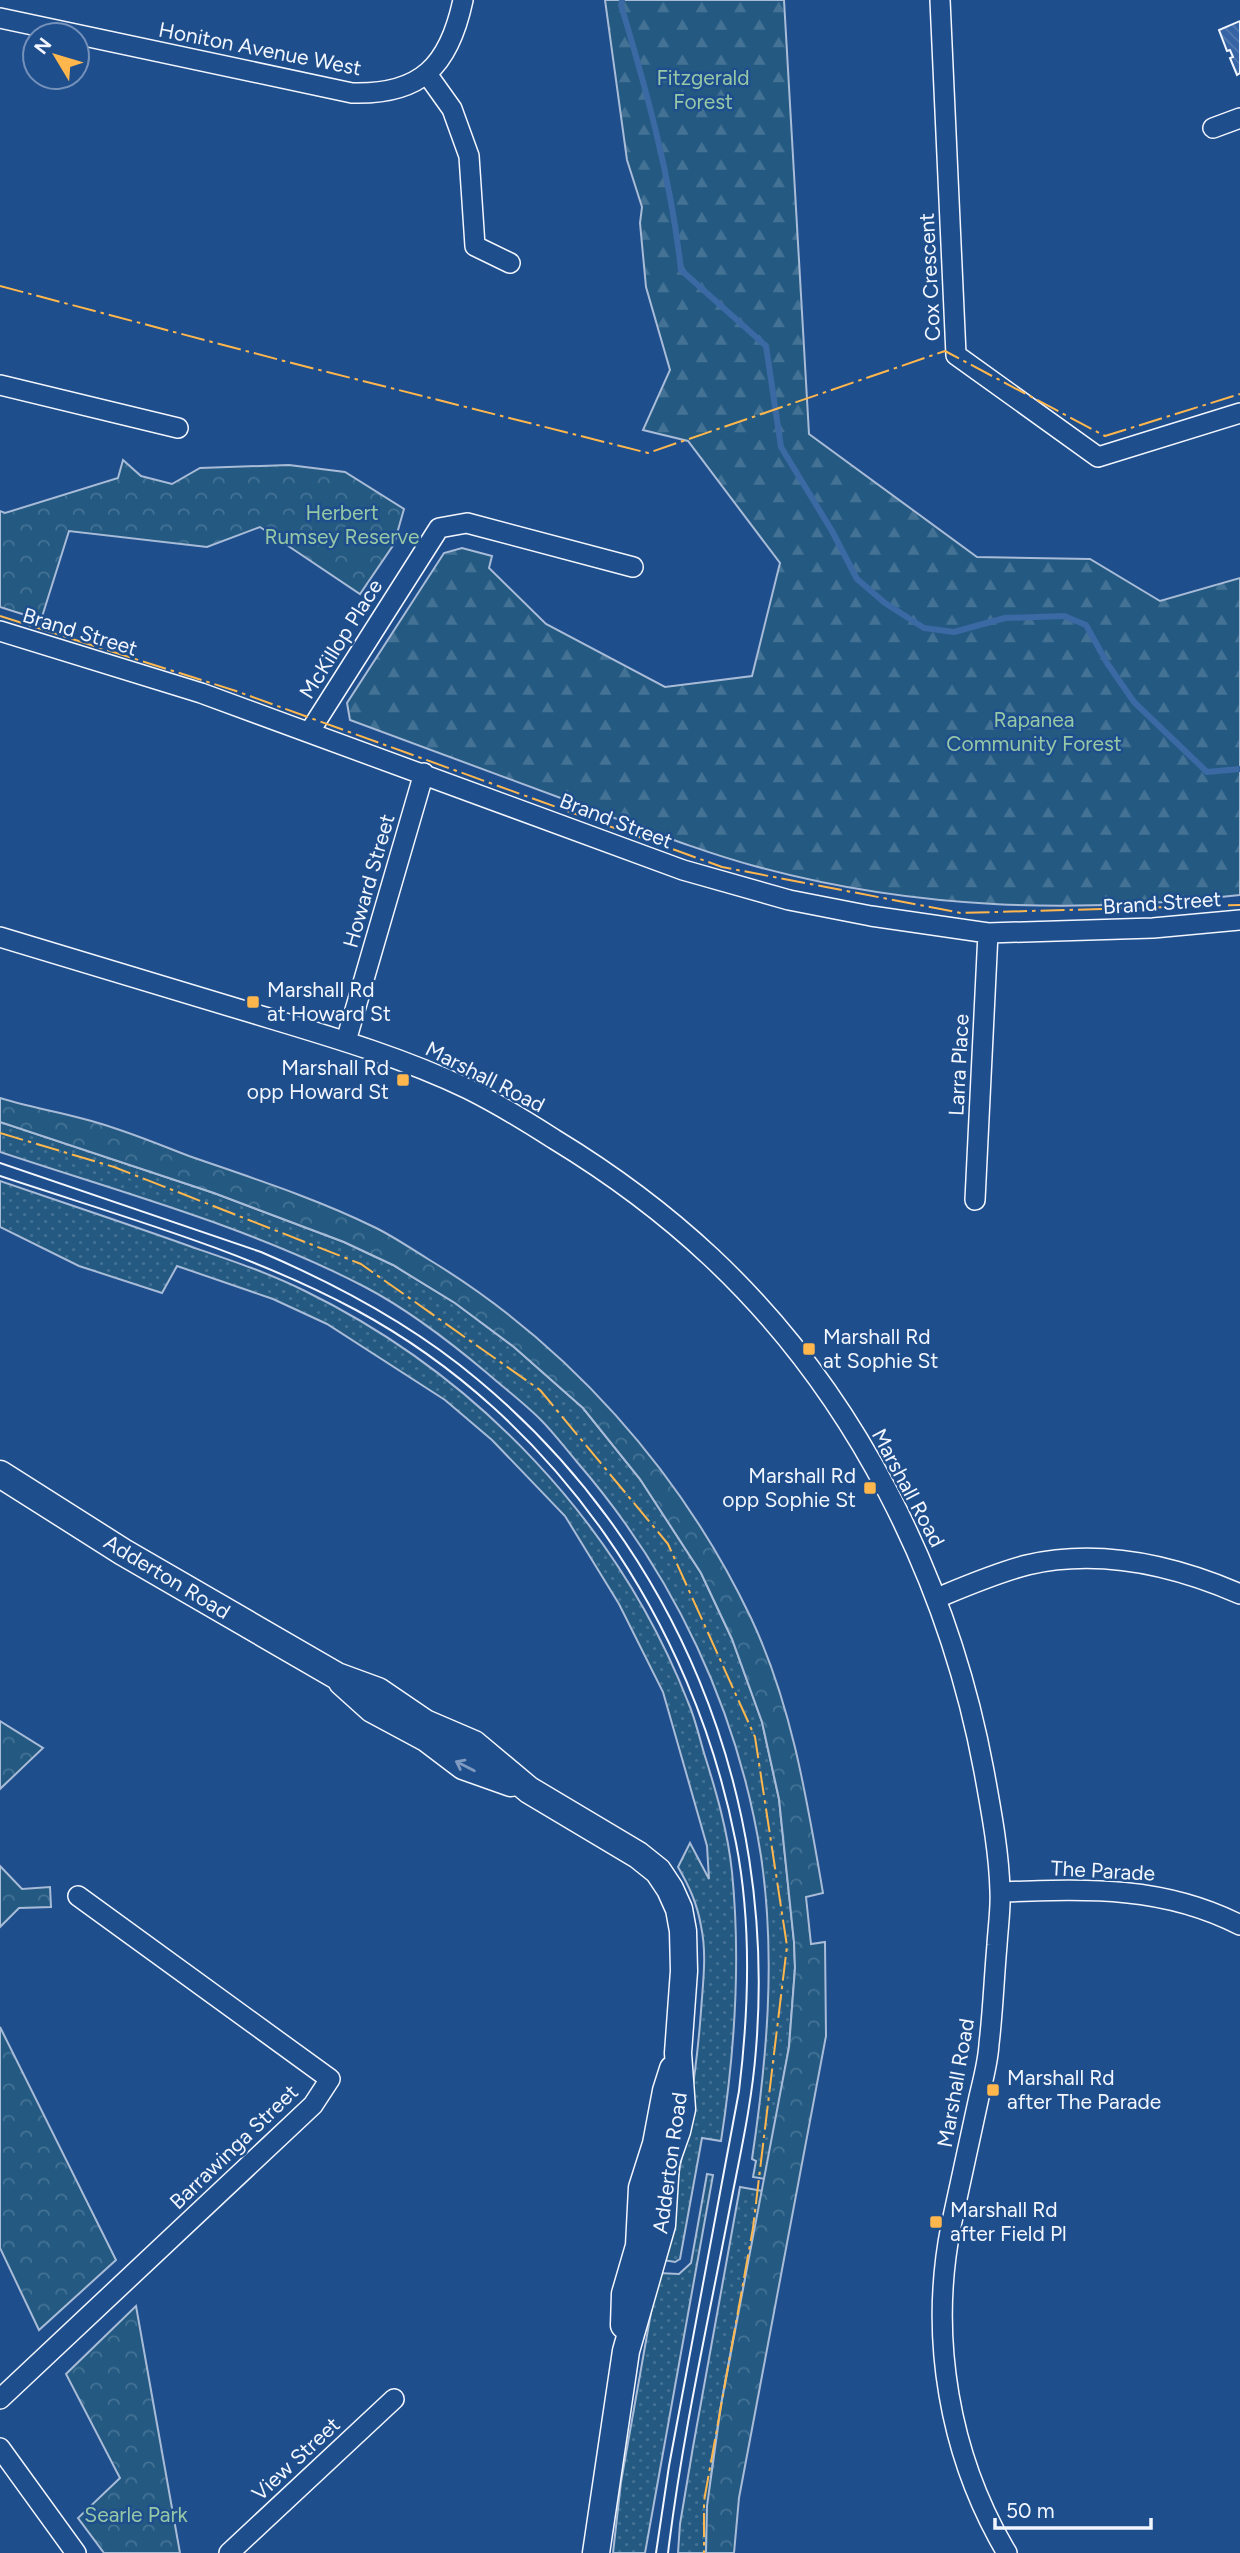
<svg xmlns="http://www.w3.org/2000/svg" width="1240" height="2553" font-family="Figtree,sans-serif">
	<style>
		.grass { fill: url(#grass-dots); stroke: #a8bbd7; stroke-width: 2 }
		.forest { fill: url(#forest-firs); stroke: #a8bbd7; stroke-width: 2 }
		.park { fill: url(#park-crowns); stroke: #a8bbd7; stroke-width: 2 }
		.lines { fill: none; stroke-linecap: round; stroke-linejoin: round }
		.stream { stroke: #3b69a3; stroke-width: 6 }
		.building { fill: url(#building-back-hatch); stroke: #f2f6ff; stroke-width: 2 }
		.minor-casing { stroke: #f2f6ff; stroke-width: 22 }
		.secondary-casing { stroke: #f2f6ff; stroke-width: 29 }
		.minor { stroke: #1f4e8c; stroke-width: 19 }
		.secondary { stroke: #1f4e8c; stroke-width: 26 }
		.tram { stroke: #f2f6ff; stroke-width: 2 }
		.power { stroke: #ffb74d; stroke-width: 2; stroke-dasharray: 24 5 3.5 5; stroke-linecap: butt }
		.oneway { stroke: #7e9ac0 }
		.poi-dot { fill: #ffb74d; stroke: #1f4e8c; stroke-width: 2.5 }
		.labels { text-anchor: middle; stroke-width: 5; stroke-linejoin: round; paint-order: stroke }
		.street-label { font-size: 21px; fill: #f2f6ff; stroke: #1f4e8c }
		.park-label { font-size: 21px; fill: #97c8a6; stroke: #1f4e8c }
		.poi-label { font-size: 21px; fill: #f2f6ff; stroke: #1f4e8c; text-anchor: start }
	</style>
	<defs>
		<pattern id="grass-dots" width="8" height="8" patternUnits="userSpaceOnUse" patternTransform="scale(1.75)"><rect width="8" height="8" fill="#245a82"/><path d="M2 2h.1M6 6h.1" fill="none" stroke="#447295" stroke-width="1.8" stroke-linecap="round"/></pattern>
		<pattern id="forest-firs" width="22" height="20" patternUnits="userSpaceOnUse" patternTransform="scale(1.75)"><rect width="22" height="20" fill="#245a82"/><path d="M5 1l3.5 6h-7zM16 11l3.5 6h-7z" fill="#447295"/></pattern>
		<pattern id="park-crowns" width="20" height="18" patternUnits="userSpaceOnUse" patternTransform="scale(1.75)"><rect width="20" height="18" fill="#245a82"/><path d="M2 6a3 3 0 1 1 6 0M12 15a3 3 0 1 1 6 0" fill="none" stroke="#447295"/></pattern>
		<pattern id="building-back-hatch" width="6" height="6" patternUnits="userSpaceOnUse" patternTransform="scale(1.75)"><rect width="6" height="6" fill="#3563a3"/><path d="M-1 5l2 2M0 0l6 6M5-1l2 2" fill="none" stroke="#537ab1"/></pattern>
	</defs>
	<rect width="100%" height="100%" fill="#1f4e8c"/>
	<path class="grass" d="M0 1122 214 1193 344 1242 393 1265 455 1303 514 1347 583 1408 640 1479 701 1573 732 1639 762 1722 779 1799 794 1942 795 1968 789 2047 766 2179 753 2177 756 2161 752 2159C767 2059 776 1957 761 1856 738 1710 674 1574 577 1462 565 1448 554 1433 540 1419 524 1403 504 1388 487 1373 449 1341 409 1310 365 1287 250 1227 123 1193 0 1152Z
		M0 1181C64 1203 128 1224 192 1247 230 1260 269 1273 305 1291 477 1375 618 1523 688 1702 695 1718 699 1736 704 1753 716 1791 728 1832 732 1872 741 1962 735 2051 721 2141L702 2138 680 2259 675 2262 663 2260C678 2177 695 2095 701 2011 703 1982 707 1954 701 1926 697 1903 689 1886 678 1867L690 1843 709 1879 707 1846 663 1692 619 1604 565 1516 492 1440 445 1400 327 1324 273 1299 177 1266 162 1293 79 1266 0 1227Z
		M707 2174 713 2175 645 2553H613L621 2482 658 2273 679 2274 691 2263Z
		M740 2187 763 2191C740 2311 709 2431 706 2553H678L680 2524 693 2447Z"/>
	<path class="forest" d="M605 0H784L809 434 977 557 1090 559 1160 601 1240 578V895C1077 914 917 910 758 867 702 852 647 830 593 810 512 780 431 750 350 720L347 703 444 553 462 548 492 556 489 568 546 624 665 687 752 676 780 563 688 441 643 430 670 370 646 287 640 223 642 207 627 160Z"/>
	<path class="park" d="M123 460 141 476 172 484 200 468 289 465 345 472 404 509 394 544 360 594 260 527 207 547 69 531 41 620 0 607V511L5 513 118 478Z
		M0 1098C28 1107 56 1111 84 1119 120 1128 155 1143 189 1156 252 1178 315 1198 374 1227 393 1236 410 1248 428 1259 567 1343 681 1471 751 1618 792 1705 807 1800 823 1893L806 1897 811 1944 825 1942 826 2036 739 2498 734 2553H706L707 2506 721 2405 789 2047 795 1968 794 1942 779 1799 762 1722 732 1639 701 1573 640 1479 583 1408 514 1347 455 1303 393 1265 344 1242 214 1193 0 1122Z
		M0 1721 43 1748 0 1789Z
		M0 1866 22 1889 50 1887 51 1907 19 1908 0 1927Z
		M0 2027 116 2260 39 2330 0 2248Z
		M136 2306 180 2553H104L78 2518 120 2478 66 2374Z"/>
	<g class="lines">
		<path class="stream" d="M622 0 621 5C647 92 671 179 681 270L766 346 781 447 832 531 857 579 885 603 924 628 954 632 1005 618 1064 616 1086 625 1107 663 1134 702 1207 772 1240 769"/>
	</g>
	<path class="building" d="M1240 21V73L1237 75 1230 58 1233 57 1230 50 1227 51 1219 30Z"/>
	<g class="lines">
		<defs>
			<path id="minor" d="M940 0 956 355 1098 457 1240 413
				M0 18 352 93C421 95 449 66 463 0
				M427 74 452 109 469 156 475 246 510 263
				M1213 128 1240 118
				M0 385 178 428
				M0 631 201 693 683 870 789 900 871 916 988 933 1153 928 1240 920
				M310 731 439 528 467 523 633 567
				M0 937C84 962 168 987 252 1013 325 1035 399 1056 468 1089 498 1104 526 1121 554 1139 610 1173 663 1212 711 1257 855 1392 948 1578 984 1771 991 1810 999 1851 1000 1891 1001 1908 998 1927 997 1945 994 1978 993 2011 989 2044 988 2062 983 2080 979 2097 970 2140 960 2183 951 2226 929 2337 949 2456 1007 2553
				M346 1041 424 773
				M975 1200 988 933
				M937 1598C966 1586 996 1573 1027 1565 1100 1548 1173 1565 1240 1594
				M1000 1892C1085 1889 1162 1885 1240 1925
				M0 2399 313 2105 330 2079 78 1896
				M0 2448 76 2553
				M229 2553 394 2399"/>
			<path id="secondary" d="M0 1474 123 1552 337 1676 378 1691 425 1723 474 1744 529 1790 638 1855 658 1871 670 1889 679 1909 683 1931 684 1971 678 2053 682 2109 677 2131 666 2162 662 2225 626 2351 596 2553
				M342 1682 372 1709 426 1738 463 1766 511 1783
				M624 2325 625 2294 639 2246 642 2188 656 2144 666 2091 673 2069"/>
		</defs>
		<use href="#minor" class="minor-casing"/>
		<use href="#secondary" class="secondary-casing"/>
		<use href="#minor" class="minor"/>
		<use href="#secondary" class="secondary"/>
		<path class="tram" d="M0 1163 261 1252C338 1285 413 1325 477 1379 676 1544 777 1793 756 2049 752 2103 740 2155 730 2207 708 2322 682 2437 668 2553
			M0 1176C120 1216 244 1250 356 1310 556 1418 693 1622 736 1843 752 1924 749 2009 739 2091L669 2466 656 2553"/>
		<path class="power" d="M0 286 284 361 648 453 945 351 1105 436 1240 394
			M0 616 236 691 722 867 961 913 1240 905
			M0 1133 114 1167 361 1264 540 1390 668 1544 755 1737 787 1946 753 2228 704 2501V2553"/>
	</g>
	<defs><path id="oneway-shaft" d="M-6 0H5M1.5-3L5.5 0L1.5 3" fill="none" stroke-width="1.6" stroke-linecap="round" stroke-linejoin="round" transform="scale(1.75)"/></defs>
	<use class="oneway" href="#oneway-shaft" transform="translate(465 1766) rotate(-153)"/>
	<g class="poi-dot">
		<rect x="246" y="995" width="14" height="14" rx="3.5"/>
		<rect x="396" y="1073" width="14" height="14" rx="3.5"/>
		<rect x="802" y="1342" width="14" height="14" rx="3.5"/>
		<rect x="863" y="1481" width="14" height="14" rx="3.5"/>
		<rect x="986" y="2083" width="14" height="14" rx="3.5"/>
		<rect x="929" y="2215" width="14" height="14" rx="3.5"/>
	</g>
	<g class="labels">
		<g class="street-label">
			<text transform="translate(260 49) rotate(11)" y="7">Honiton Avenue West</text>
			<text transform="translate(930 277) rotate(-93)" y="7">Cox Crescent</text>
			<text transform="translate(80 632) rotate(17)" y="7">Brand Street</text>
			<text transform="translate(341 639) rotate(-58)" y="7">McKillop Place</text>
			<text transform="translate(616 821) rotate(21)" y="7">Brand Street</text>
			<text transform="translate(369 881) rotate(-74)" y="7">Howard Street</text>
			<text transform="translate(1162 903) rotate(-4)" y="7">Brand Street</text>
			<text transform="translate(959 1065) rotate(-87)" y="7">Larra Place</text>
			<text transform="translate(485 1077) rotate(27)" y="7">Marshall Road</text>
			<text transform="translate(908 1488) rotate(62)" y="7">Marshall Road</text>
			<text transform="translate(167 1577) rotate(31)" y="7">Adderton Road</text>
			<text transform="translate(1103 1871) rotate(3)" y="7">The Parade</text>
			<text transform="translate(956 2083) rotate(-80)" y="7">Marshall Road</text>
			<text transform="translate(234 2147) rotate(-44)" y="7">Barrawinga Street</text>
			<text transform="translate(670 2163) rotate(-82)" y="7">Adderton Road</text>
			<text transform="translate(296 2459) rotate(-43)" y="7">View Street</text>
		</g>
		<g class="park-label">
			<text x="703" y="85">Fitzgerald<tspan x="703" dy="24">Forest</tspan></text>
			<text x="342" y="520">Herbert<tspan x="342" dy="24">Rumsey Reserve</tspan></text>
			<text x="1034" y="727">Rapanea<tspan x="1034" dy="24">Community Forest</tspan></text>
			<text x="136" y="2522">Searle Park</text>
		</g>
		<g class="poi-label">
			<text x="267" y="997">Marshall Rd<tspan x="267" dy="24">at Howard St</tspan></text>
			<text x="389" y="1075" text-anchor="end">Marshall Rd<tspan x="389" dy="24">opp Howard St</tspan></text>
			<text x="823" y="1344">Marshall Rd<tspan x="823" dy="24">at Sophie St</tspan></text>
			<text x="856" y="1483" text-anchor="end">Marshall Rd<tspan x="856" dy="24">opp Sophie St</tspan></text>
			<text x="1007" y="2085">Marshall Rd<tspan x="1007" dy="24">after The Parade</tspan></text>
			<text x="950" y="2217">Marshall Rd<tspan x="950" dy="24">after Field Pl</tspan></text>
		</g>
	</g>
	<g transform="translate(56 56) rotate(308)"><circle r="33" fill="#1f4e8c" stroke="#7391ba" stroke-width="2"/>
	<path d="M0-5L12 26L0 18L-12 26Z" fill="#ffb74d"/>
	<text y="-10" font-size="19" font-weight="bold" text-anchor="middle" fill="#f2f6ff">N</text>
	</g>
	<path d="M995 2518v10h156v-10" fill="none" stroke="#f2f6ff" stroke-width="3.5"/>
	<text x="1006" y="2518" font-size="21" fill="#f2f6ff" stroke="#1f4e8c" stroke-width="5" paint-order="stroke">50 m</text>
</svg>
